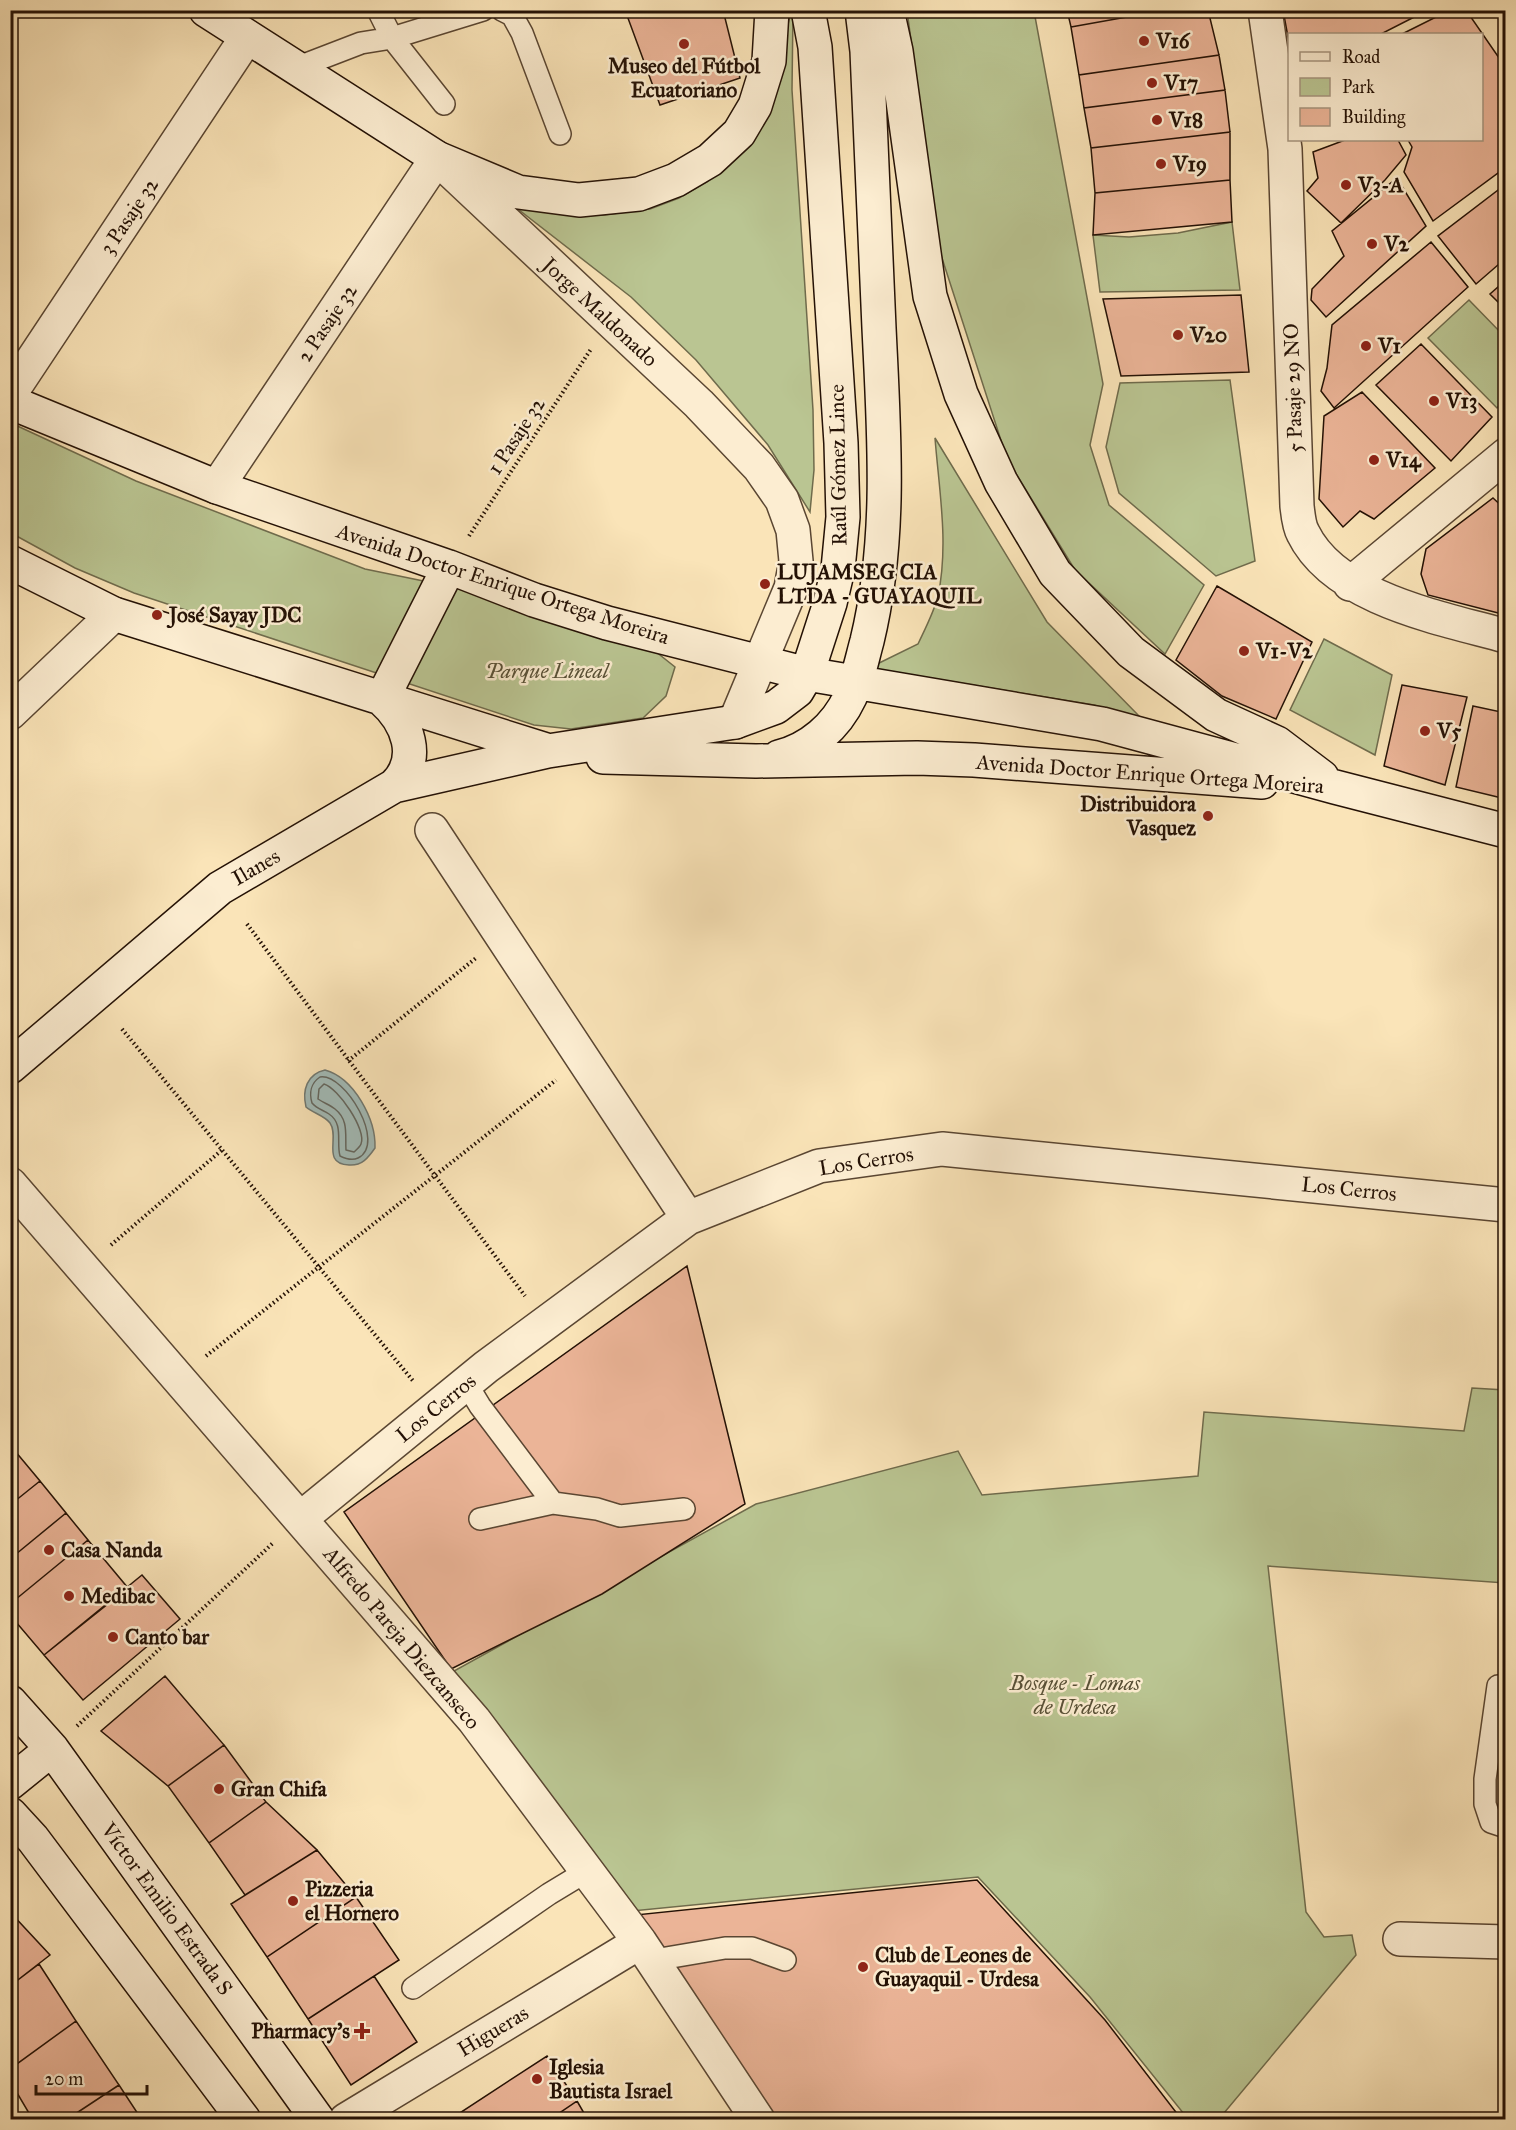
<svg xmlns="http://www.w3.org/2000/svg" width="1516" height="2130" font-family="'IM FELL Great Primer',serif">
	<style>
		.green { fill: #bac592; stroke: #6f6b4c; stroke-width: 1.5 }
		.water { fill: #a2bcb9; stroke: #707871; stroke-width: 1.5 }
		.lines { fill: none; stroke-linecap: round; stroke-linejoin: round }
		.shore { stroke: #63665f; stroke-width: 1.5 }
		.building { fill: #ebb497; stroke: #241105; stroke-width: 1.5 }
		.lane-casing { stroke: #5a4632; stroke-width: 24 }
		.street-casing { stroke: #5a4632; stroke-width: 36 }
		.secondary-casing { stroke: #241105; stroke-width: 36 }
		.path { stroke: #241105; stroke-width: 4; stroke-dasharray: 1.5 3; stroke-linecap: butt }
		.lane { stroke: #fcedd1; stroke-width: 21 }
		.street { stroke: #fcedd1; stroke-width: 33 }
		.secondary { stroke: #fcedd1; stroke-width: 33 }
		.poi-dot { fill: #8f2418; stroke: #fcedd1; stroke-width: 2 }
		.labels { text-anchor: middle; stroke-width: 5; stroke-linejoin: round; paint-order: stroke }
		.poi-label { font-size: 21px; font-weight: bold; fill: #241105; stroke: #fcedd1; text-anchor: start }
		.street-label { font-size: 21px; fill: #241105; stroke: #fcedd1 }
		.park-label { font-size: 21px; font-style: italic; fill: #585036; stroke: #fcedd1 }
	</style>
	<rect width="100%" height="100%" fill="#fae4b8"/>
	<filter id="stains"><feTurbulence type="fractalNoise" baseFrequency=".00333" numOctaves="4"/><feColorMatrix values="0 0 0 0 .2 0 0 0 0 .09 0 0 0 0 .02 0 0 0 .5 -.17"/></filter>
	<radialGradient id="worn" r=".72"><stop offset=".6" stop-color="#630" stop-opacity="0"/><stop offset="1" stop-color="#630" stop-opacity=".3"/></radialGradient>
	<path class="green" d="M791 11H793L792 90 813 410 814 470 810 512 768 445 696 360 631 297 505 199 558 212 603 215 650 209 679 198 707 182 730 160 775 83Z
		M907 11H1034L1103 384 1090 445 1109 505 1204 585 1165 654 1075 570 1007 459 941 255Z
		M1232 222 1240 290 1100 292 1093 235 1129 237 1178 233Z
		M1469 300 1505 337V399L1497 408 1428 338Z
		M1230 380 1255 561 1216 576 1119 493 1106 447 1120 383Z
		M11 423 136 481 365 569 482 593 646 644 675 667 666 696 643 718 571 729 534 725 134 593 75 568 11 533Z
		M935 438 1047 622 1141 718 1094 705 869 668 918 644C925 629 934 612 938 596 949 544 939 490 935 438Z
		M1324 639 1392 675 1375 755 1290 710Z
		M1472 1388 1505 1390V1583L1268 1566 1306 1912 1324 1937 1352 1935 1356 1955 1219 2119H1188L1090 1997 978 1877 632 1911 454 1671 756 1504 958 1451 982 1495 1198 1476 1204 1412 1464 1431Z"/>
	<path class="water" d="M325 1070C354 1078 376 1119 375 1148 368 1158 362 1166 349 1165 321 1164 340 1137 330 1123 325 1116 313 1113 306 1107 302 1090 307 1074 325 1070Z"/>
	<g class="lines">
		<path class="shore" d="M320 1077C345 1073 387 1144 358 1158 352 1161 346 1159 340 1156 336 1142 344 1124 329 1114 323 1110 317 1109 312 1103 309 1093 311 1083 320 1077Z
			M324 1084C338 1088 367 1130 361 1144 360 1147 356 1150 354 1152L346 1150C345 1135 349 1120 335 1109 330 1105 324 1103 318 1099L319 1089Z"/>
	</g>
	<path class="building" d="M625 10H723L740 78 660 105Z
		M1067 10H1166L1071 27Z
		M1166 10H1208L1219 55 1079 75 1071 27Z
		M1283 10H1428L1381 34H1290V48Z
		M1450 10H1466L1506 68V167L1433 221 1404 172 1412 147 1408 140H1482V34H1402Z
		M1219 55 1225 90 1084 108 1079 75Z
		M1225 90 1230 132 1091 148 1084 108Z
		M1230 132V180L1095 193 1091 148Z
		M1345 140H1398L1406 155 1385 180 1341 223 1307 191 1318 178 1313 152Z
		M1397 178 1426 226 1326 317 1311 300 1312 289 1344 256 1332 231Z
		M1230 180 1232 222 1093 235 1095 193Z
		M1506 184V258L1476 284 1438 236Z
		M1431 242 1468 287 1334 408 1321 391 1327 368 1332 325Z
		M1506 280V310L1490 294Z
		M1241 295 1249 372 1121 376 1103 299Z
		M1421 344 1492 417 1451 461 1376 385Z
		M1362 392 1435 468 1374 519 1360 511 1343 527 1319 499 1324 416Z
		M1493 498 1506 510V615L1428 595 1421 574 1426 549Z
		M1217 586 1312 642 1276 719 1222 696 1176 660Z
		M1402 685 1467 697 1445 785 1384 766Z
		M1473 706 1506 713V799L1456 787Z
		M687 1266 745 1504 602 1594 451 1669 344 1512Z
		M10 1445 40 1481 10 1505Z
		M40 1481 66 1513 10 1559V1505Z
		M66 1513 88 1540 10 1604V1559Z
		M88 1540 128 1588 44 1655 10 1615V1604Z
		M142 1575 180 1619 83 1700 44 1655Z
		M165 1676 224 1745 168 1786 101 1731Z
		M224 1745 266 1802 209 1843 168 1786Z
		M266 1802 317 1850 245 1895 209 1843Z
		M317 1850 356 1897 267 1957 231 1904Z
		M977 1880 1105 2020 1182 2120H772L635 1915Z
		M356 1897 399 1960 308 2019 267 1957Z
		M10 1912 50 1955 10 1986Z
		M39 1964 76 2021 10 2069V1986Z
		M374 1976 417 2042 351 2085 308 2019Z
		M76 2021 119 2085 66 2120H33L10 2081V2069Z
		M547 2056 577 2101 549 2120H449Z
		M119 2085 142 2120H66Z
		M577 2101 588 2120H549Z"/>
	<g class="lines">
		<defs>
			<path id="lane" d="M378 10 392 38 444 104
				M502 10 512 15 522 33 560 134
				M296 68 361 43 392 38 483 10
				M466 1383 480 1406 553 1503
				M480 1519 553 1503 597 1509 620 1516 684 1509
				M1498 1686 1485 1779V1804L1491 1822 1506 1827
				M655 1965 666 1958 725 1948H752L785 1960
				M413 1988 549 1894 587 1871"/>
			<path id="street" d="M1265 10 1285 149 1297 506C1298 515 1299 526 1303 533 1335 599 1441 618 1506 636
				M10 394 247 37
				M217 487 437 158 699 404 759 467 782 500 793 530 796 561 791 588 735 722
				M1350 584 1506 455
				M10 713 114 614
				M432 830 688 1218
				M10 1184 474 1720 640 1942 758 2120
				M300 1519 486 1367 688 1218 819 1166 942 1149 1506 1205
				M1400 1939 1506 1942
				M346 2120 640 1942"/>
			<path id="secondary" d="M206 10 437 158 518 192 579 200 639 194 676 180 710 160 739 133 755 106 769 61 772 10
				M887 10 896 51 930 296 961 394 1001 482 1055 573 1131 652 1216 715 1277 743 1322 777
				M10 402 217 487 449 567 534 600 607 623 807 674 1102 724 1335 787 1506 831
				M10 562 114 614 546 750
				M382 699 449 567
				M382 699C407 721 423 759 394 786
				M603 757 756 761 917 758 974 760 1262 782
				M779 757C810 749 836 727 850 697 858 680 862 659 867 641 892 538 884 433 879 328 875 236 871 143 867 51L862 10
				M10 1067 220 888 394 786 548 751 735 722 776 707 797 691 807 674 830 603 838 569 843 517 841 443 815 47 808 10
				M10 1702 52 1749 318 2120
				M10 1783 52 1749
				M10 1814 33 1839 244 2120"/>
		</defs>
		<use href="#lane" class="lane-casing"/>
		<use href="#street" class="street-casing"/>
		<use href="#secondary" class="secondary-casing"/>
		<path class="path" d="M469 536 591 349
			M247 924 525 1296
			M122 1029 414 1382
			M348 1061 476 958
			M111 1245 222 1150
			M206 1356 556 1080
			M77 1726 273 1543"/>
		<use href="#lane" class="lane"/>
		<use href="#street" class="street"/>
		<use href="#secondary" class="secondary"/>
	</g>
	<g class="poi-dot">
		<circle cx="1144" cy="41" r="6"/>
		<circle cx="684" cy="44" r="6"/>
		<circle cx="1152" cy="83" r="6"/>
		<circle cx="1157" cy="120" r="6"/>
		<circle cx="1161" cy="164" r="6"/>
		<circle cx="1346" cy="185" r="6"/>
		<circle cx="1372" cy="244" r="6"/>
		<circle cx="1178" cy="335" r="6"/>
		<circle cx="1366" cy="346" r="6"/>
		<circle cx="1434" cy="401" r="6"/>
		<circle cx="1374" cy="460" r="6"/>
		<circle cx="765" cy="584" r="6"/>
		<circle cx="157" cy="615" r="6"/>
		<circle cx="1244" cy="651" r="6"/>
		<circle cx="1425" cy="731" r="6"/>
		<circle cx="1208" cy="816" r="6"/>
		<circle cx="49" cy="1550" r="6"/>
		<circle cx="69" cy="1596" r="6"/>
		<circle cx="113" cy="1637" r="6"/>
		<circle cx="219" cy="1789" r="6"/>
		<circle cx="293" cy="1901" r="6"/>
		<circle cx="863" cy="1967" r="6"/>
		<path d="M359 2022h6v6h6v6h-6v6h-6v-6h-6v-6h6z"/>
		<circle cx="537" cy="2079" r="6"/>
	</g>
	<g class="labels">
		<g class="poi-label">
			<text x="1156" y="48">V16</text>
			<text x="684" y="73" text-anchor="middle">Museo del Fútbol<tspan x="684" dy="24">Ecuatoriano</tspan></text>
			<text x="1164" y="90">V17</text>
			<text x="1169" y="127">V18</text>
			<text x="1173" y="171">V19</text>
			<text x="1358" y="192">V3-A</text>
			<text x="1384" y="251">V2</text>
			<text x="1190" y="342">V20</text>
			<text x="1378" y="353">V1</text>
			<text x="1446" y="408">V13</text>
			<text x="1386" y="467">V14</text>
			<text x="777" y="579">LUJAMSEG CIA<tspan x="777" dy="24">LTDA - GUAYAQUIL</tspan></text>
			<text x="169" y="622">José Sayay JDC</text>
			<text x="1256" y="658">V1-V2</text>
			<text x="1437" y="738">V5</text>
			<text x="1196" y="811" text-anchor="end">Distribuidora<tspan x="1196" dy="24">Vasquez</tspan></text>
			<text x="61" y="1557">Casa Nanda</text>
			<text x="81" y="1603">Medibac</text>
			<text x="125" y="1644">Canto bar</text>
			<text x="231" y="1796">Gran Chifa</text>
			<text x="305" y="1896">Pizzeria<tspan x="305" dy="24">el Hornero</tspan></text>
			<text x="875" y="1962">Club de Leones de<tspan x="875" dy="24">Guayaquil - Urdesa</tspan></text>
			<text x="350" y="2038" text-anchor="end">Pharmacy's</text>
			<text x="549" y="2074">Iglesia<tspan x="549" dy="24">Bautista Israel</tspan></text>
		</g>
		<g class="street-label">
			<text transform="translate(129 216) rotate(-56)" y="7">3 Pasaje 32</text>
			<text transform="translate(600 312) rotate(43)" y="7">Jorge Maldonado</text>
			<text transform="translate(327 323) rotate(-56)" y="7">2 Pasaje 32</text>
			<text transform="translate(1293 388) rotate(-92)" y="7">5 Pasaje 29 NO</text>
			<text transform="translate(516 436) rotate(-57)" y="7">1 Pasaje 32</text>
			<text transform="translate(838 465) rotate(-91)" y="7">Raúl Gómez Lince</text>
			<text transform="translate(503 584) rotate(18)" y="7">Avenida Doctor Enrique Ortega Moreira</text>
			<text transform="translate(1150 774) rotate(4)" y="7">Avenida Doctor Enrique Ortega Moreira</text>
			<text transform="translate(256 867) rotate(-30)" y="7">Ilanes</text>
			<text transform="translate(866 1161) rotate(-9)" y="7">Los Cerros</text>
			<text transform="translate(1349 1189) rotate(6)" y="7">Los Cerros</text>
			<text transform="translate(436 1408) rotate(-39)" y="7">Los Cerros</text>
			<text transform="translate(402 1638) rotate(50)" y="7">Alfredo Pareja Diezcanseco</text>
			<text transform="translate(167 1909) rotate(54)" y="7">Víctor Emilio Estrada S</text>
			<text transform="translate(493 2031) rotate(-31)" y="7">Higueras</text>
		</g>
		<g class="park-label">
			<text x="547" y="678">Parque Lineal</text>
			<text x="1075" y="1690">Bosque - Lomas<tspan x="1075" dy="24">de Urdesa</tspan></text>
		</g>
	</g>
	<rect width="1516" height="2130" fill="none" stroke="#fae4b8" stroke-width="36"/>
	<rect x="12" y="12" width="1492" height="2106" fill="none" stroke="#241105" stroke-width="3"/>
	<rect x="18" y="18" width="1480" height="2094" fill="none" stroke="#241105" stroke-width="1.5"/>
	<rect x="1288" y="33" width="195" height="108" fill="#fcedd1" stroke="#a6957f" stroke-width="1.5"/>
	<rect x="1300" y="52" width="30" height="9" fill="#fcedd1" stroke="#a6957f" stroke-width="1.5"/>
	<text x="1342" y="63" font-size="18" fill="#241105">Road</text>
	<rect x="1300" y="78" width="30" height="18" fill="#bac592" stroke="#a6957f" stroke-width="1.5"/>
	<text x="1342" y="93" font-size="18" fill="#241105">Park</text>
	<rect x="1300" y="108" width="30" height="18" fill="#ebb497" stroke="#a6957f" stroke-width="1.5"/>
	<text x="1342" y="123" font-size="18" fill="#241105">Building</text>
	<path d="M36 2085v9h111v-9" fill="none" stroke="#241105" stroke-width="3"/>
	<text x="45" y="2085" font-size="18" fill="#241105" stroke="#fcedd1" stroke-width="4.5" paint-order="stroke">20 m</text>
	<rect width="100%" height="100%" filter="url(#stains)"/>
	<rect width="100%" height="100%" fill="url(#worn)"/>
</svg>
